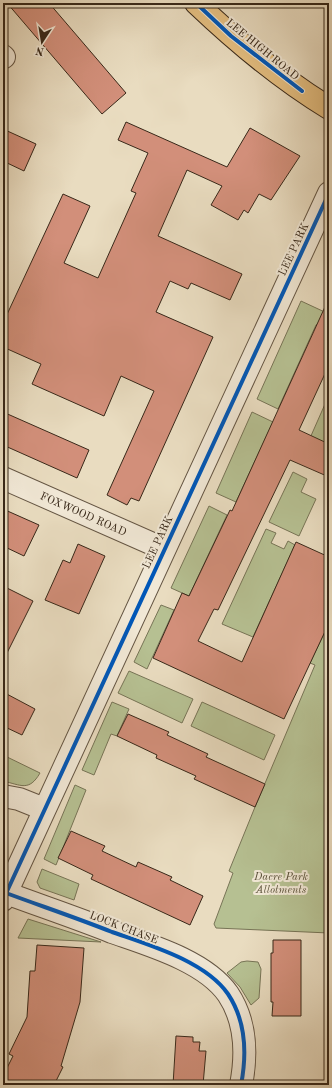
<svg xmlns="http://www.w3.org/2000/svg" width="332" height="1088" font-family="'Old Standard TT',serif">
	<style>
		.green { fill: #b6c092; stroke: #777456 }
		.building { fill: #d28f7a; stroke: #382819 }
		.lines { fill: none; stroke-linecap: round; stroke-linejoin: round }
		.street-casing { stroke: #645543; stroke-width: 24 }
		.highway-casing { stroke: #382819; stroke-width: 24 }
		.street { stroke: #f1e8d6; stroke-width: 22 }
		.highway { stroke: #e4be80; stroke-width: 22 }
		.cycleway-casing { stroke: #f1e8d6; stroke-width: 6 }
		.cycleway { stroke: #0057b8; stroke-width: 4 }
		.labels { text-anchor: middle; stroke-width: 4; stroke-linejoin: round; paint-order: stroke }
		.street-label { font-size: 11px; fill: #382819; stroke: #f1e8d6 }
		.park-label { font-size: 11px; font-style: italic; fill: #584e37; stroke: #f1e8d6 }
	</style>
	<rect width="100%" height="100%" fill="#e9dcc0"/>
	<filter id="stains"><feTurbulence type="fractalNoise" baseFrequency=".005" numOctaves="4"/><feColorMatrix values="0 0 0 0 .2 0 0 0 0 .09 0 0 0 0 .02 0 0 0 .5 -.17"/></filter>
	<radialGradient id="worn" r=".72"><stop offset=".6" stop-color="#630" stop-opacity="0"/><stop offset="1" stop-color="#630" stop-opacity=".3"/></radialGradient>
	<path class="green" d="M301 301 329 314 316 325 278 409 257 399Z
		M329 395V444L299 463Z
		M252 412 273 422 236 502 216 493Z
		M293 472 307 479 301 492 316 499 299 536 269 522Z
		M209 506 227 515 189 596 171 588Z
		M266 529 276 533 271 543 284 549 288 541 295 545 253 637 222 624Z
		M161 605 174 610 147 669 134 662Z
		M329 623V933L216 928 214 924 233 873 229 871 255 807 315 665 310 663Z
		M129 671 193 699 182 723 118 693Z
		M112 702 129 709 117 736 111 734 94 775 82 770Z
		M202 702 275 735 264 760 191 726Z
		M3 755 40 773C29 792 21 785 3 781Z
		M75 785 86 790 56 865 44 859Z
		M42 869 79 884 74 900 40 888 37 882Z
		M28 919 101 942 18 938Z
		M247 961 258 962 261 969 259 998 251 1005 240 987 227 973 241 962Z"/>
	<path class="building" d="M7 3H49L126 93 102 114Z
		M126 122 227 167 250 128 300 156 271 200 259 194 248 213 244 210 238 220 211 205 222 186 187 170 158 236 242 274 230 300 191 283 188 289 170 281 156 312 213 337 139 501 131 498 127 505 107 495 154 391 121 376 104 416 32 384 41 364 3 347V323L63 194 90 206 64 263 98 278 136 193 131 191 148 153 118 140Z
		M3 129 36 144 24 171 3 161Z
		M329 298V365L299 430 329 444V477L290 460 218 610 214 609 198 641 242 662 296 542 329 557V623L284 719 153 658 182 593 189 596 230 510 232 511Z
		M3 412 89 450 77 478 3 445Z
		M3 509 39 525 24 556 3 546Z
		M78 544 105 556 79 614 45 600 63 560 70 563Z
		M3 586 33 601 3 661Z
		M3 692 35 709 22 735 3 726Z
		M128 714 169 732 167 735 208 754 206 757 265 784 255 807 194 779 196 776 156 758 157 755 117 736Z
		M71 831 105 846 102 851 136 867 138 862 172 877 170 880 203 896 190 925 91 879 93 875 58 858Z
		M273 940H301V1016H272L273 1002H271V953H273Z
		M37 945 84 948 80 1002 61 1066 63 1067 54 1085H3V1076L13 1056 9 1054 27 1017 30 971H35Z
		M176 1036 193 1037V1042H200L199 1051H206L203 1085H173Z"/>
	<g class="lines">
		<defs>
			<g id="street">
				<path d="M3 56 4 57"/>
				<path id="s1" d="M3 478 164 549"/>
				<path d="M3 796 19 799 44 809"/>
				<path d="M6 893C41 906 77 918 112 932 149 945 205 961 228 994 246 1021 247 1054 241 1085"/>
				<path d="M3 900 329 193"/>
			</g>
			<path id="highway" d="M196 3C237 42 281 79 329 108"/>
		</defs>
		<use href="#street" class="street-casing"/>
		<use href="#highway" class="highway-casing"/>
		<use href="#street" class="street"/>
		<use href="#highway" class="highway"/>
		<defs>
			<path id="cycleway" d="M196 3 231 36 302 91
				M6 893C41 906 77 918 112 932 149 945 205 961 228 994 246 1021 247 1054 241 1085
				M3 900 329 193"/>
		</defs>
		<use href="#cycleway" class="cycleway-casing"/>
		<use href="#cycleway" class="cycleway"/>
	</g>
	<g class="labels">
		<g class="street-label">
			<text transform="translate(263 49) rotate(39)" y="4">LEE HIGH ROAD</text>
			<text transform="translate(293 249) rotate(-65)" y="4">LEE PARK</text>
			<text dy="4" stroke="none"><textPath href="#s1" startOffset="88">FOXWOOD ROAD</textPath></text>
			<text transform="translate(157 542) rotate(-65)" y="4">LEE PARK</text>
			<text transform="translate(124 927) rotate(21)" y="4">LOCK CHASE</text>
		</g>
		<g class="park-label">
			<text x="281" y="880">Dacre Park<tspan x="281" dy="13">Allotments</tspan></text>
		</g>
	</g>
	<rect width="332" height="1088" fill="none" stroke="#e9dcc0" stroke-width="16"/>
	<rect x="4" y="4" width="324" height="1080" fill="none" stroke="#382819" stroke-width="2"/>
	<rect x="8" y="8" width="316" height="1072" fill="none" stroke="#382819"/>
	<g transform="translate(42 42) rotate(192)" stroke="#f1e8d6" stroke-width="3" paint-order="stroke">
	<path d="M0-3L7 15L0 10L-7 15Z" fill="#382819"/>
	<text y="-6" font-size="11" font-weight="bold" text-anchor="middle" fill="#382819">N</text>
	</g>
	<rect width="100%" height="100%" filter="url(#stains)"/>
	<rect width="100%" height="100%" fill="url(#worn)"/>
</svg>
